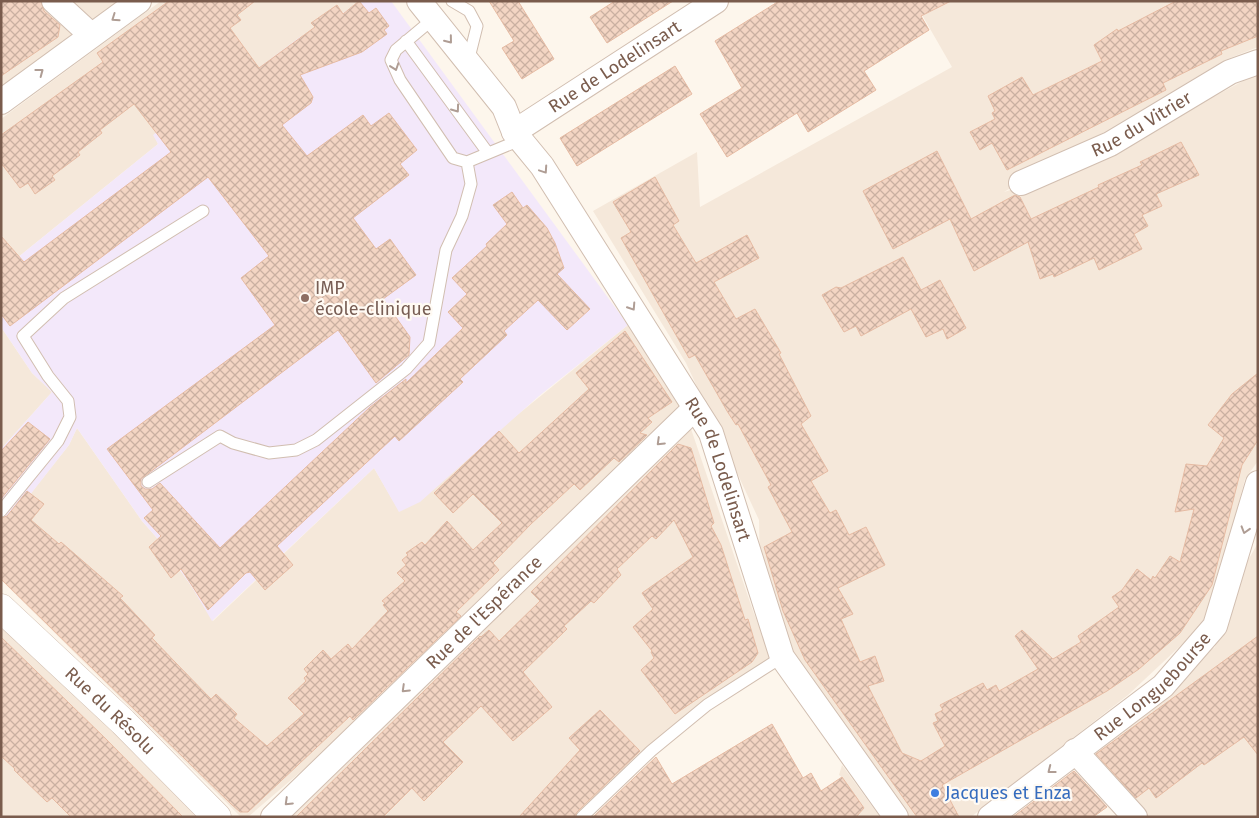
<svg xmlns="http://www.w3.org/2000/svg" width="1259" height="818" font-family="'Fira Sans',sans-serif">
	<style>
		.residential { fill: #f5e8da }
		.education { fill: #f3e8fa }
		.building { fill: url(#building-cross-hatch); stroke: #e6bba3 }
		.lines { fill: none; stroke-linecap: round; stroke-linejoin: round }
		.service-casing { stroke: #d1beb0; stroke-width: 13 }
		.minor-casing { stroke: #d1beb0; stroke-width: 26 }
		.tertiary-casing { stroke: #d1beb0; stroke-width: 29 }
		.service { stroke: #fff; stroke-width: 11 }
		.minor { stroke: #fff; stroke-width: 24 }
		.tertiary { stroke: #fff; stroke-width: 28 }
		.oneway { stroke: #af9d94 }
		.education-dot { fill: #8d6e63; stroke: #fffaf3; stroke-width: 2 }
		.shop-dot { fill: #3f7fe0; stroke: #fffaf3; stroke-width: 2 }
		.labels { text-anchor: middle; stroke-width: 4.5; stroke-linejoin: round; paint-order: stroke }
		.street-label { font-size: 18px; fill: #7a5c4d; stroke: #fffaf3 }
		.education-label { font-size: 18px; fill: #785e54; stroke: #fffaf3; text-anchor: start }
		.shop-label { font-size: 18px; fill: #366cbe; stroke: #fffaf3; text-anchor: start }
	</style>
	<defs>
		<pattern id="building-cross-hatch" width="8" height="8" patternUnits="userSpaceOnUse" patternTransform="scale(1.25)"><rect width="8" height="8" fill="#f3d5c3"/><path d="M0 0l8 8M0 8l8-8" fill="none" stroke="#cab0a1"/></pattern>
	</defs>
	<rect width="100%" height="100%" fill="#fdf6ec"/>
	<path class="residential" d="M1 1H38L74 37 1 92Z
		M66 1H122L88 23Z
		M161 1H360L304 41 300 38 187 122 178 116 154 135 158 144 1 271V119Z
		M914 1H1258V47L1225 60 1004 192 1084 166 1258 73V461L1245 479 1208 620 1128 695 971 817H906L785 645 760 567 759 520 686 363 593 211 697 152 700 207 952 67Z
		M628 325 682 406 375 708 248 817H241L1 580V531L69 445 77 428 142 521 157 538 192 587 213 621 374 468 399 511Z
		M1 327 32 373 52 392 1 449Z
		M690 426 753 611 776 668 703 714 654 755 588 817H284Z
		M1258 543V817H1137L1085 750 1215 647 1222 605Z
		M1 624 206 817H1Z
		M842 765 880 817H768L817 798 826 788 842 777 839 775Z"/>
	<path class="education" d="M360 1H391L628 325 539 396 420 502 399 512 374 468 212 621 192 587 157 538 142 521 77 428 69 445 1 532V449L52 392 32 373 1 327V271L158 144 153 135 178 116 187 122 300 37 304 41Z"/>
	<path class="building" d="M1 1H41L44 11 60 25 58 37 1 76Z
		M169 1H255L237 15 241 20 230 28 259 68 315 27 311 23 337 5 343 14 359 1 369 13 376 8 389 26 384 30 387 34 362 52 300 75 313 97 311 103 282 125 307 156 363 115 371 126 389 113 417 150 400 164 409 175 353 218 376 249 390 239 416 275 383 299 410 337 409 355 376 383 338 330 141 479V486L145 489H152L160 483 220 548 370 407 406 379V383L463 328 448 312 467 294 452 278 487 246 486 244 507 224 493 205 512 192 523 208 527 205 547 228 555 243 564 268 557 274 590 309 567 330 538 300 504 331 507 335 460 379 463 382 399 441 395 436 277 546 293 565 265 590 250 572 246 573 208 610 181 569 171 578 149 547 161 536 144 518 153 510 107 449 275 325 241 278 269 256 208 177 10 326 1 314V236L24 262 171 152 134 104 100 130 102 133 78 152 80 155 52 176 55 180 35 194 28 183 20 188 1 163V135L103 62 97 53Z
		M489 1H518L554 59 522 79 502 48 514 41Z
		M615 1H673L607 43 590 17Z
		M779 1H951L921 16 929 30 864 71 876 90 808 132 797 113 727 157 700 114 742 88 715 41Z
		M1176 1H1258V36L1221 51 1222 54 1163 83 1166 90 1007 170 992 143 980 150 970 132 995 119 992 113 995 111 988 96 1022 77 1033 95 1102 61 1094 45 1117 29 1118 31Z
		M675 66 692 94 577 166 560 138Z
		M1181 142 1199 175 1156 194 1162 206 1142 215 1148 226 1134 234 1142 249 1099 270 1094 258 1054 277 1053 274 1040 279 1028 242 974 271 950 219 893 249 863 191 937 151 971 219 1015 195 1020 197 1031 219 1099 187 1098 185 1142 165 1140 162Z
		M655 177 679 221 673 225 696 263 747 235 759 258 714 282 736 319 755 309 781 353 779 354 811 416 801 424 828 471 811 481 830 513 836 510 849 535 866 527 885 565 838 588 853 614 841 619 860 662 875 656 884 681 868 686 902 753 921 761 945 746 933 723 938 721 935 714 943 710 940 705 983 683 987 690 996 685 999 691 1038 669 1015 636 1022 630 1053 659 1081 642 1078 636 1119 607 1112 597 1122 590 1137 569 1151 580 1153 576 1155 578 1170 556 1180 562 1194 509 1175 512 1186 464 1207 466 1224 438 1208 425 1232 394 1258 373V440L1242 465 1212 585 1180 633 1139 669 1107 691 942 785 959 817H917L805 660 783 611 764 547 792 532 768 487 771 485 738 424 736 425 727 411 695 355 689 358 621 238 631 232 613 202Z
		M903 257 921 290 940 280 966 328 947 339 943 329 926 337 911 309 861 336 856 326 844 332 822 295 836 287 841 288Z
		M625 331 672 402 648 418 652 422 640 433 647 435 619 462 614 458 580 490 574 484 531 524 493 563 499 570 456 612 461 616 353 720 350 716 248 812H240L231 804 1 579V518L7 516 27 491 44 504 31 520 59 544 61 542 123 596 120 598 155 635 152 638 175 662 211 699 216 694 237 714 234 718 267 746 304 714 288 698 306 681 304 678 308 674 304 669 323 650 331 659 348 644 352 649 388 611 383 605 385 603 382 601 405 581 397 573 406 565 402 560 408 555 406 553 422 542 425 545 447 521 473 550 502 523 473 494 453 513 434 493 499 431 519 453 589 389 576 373Z
		M28 422 50 439 1 499V451Z
		M678 444 691 448 714 523 711 526 721 545 745 620 748 619 758 653 752 662 675 714 641 670 654 658 651 652 652 651 633 627 653 609 642 593 693 557 674 520 656 539 652 536 617 569 621 575 594 603 591 601 564 626 567 629 523 672 552 707 513 741 481 706 443 742 463 762 424 801 412 788 383 817H296L480 636 481 637 489 630 499 641 540 601 531 592Z
		M1258 636V755L1244 737 1204 765 1202 763 1156 798 1149 788 1136 798 1096 754Z
		M1 637 105 738 183 817H71L52 798 47 802 14 770 15 769 1 756Z
		M600 710 640 751 577 812 575 817H519L580 750 569 738Z
		M772 724 803 778 811 773 821 791 842 777 864 808 856 817H593L656 757 672 784Z
		M1074 771 1107 807 1093 817H1013Z"/>
	<g class="lines">
		<defs>
			<path id="service" d="M452 1 469 11 477 26 468 62
				M433 19 396 50 391 60 400 80 453 158 467 162 520 140
				M406 41 488 153
				M148 482 220 436 233 443 269 453 296 450 316 440 406 369 429 343 446 250 462 216 471 184 467 162
				M1 511 58 441 70 417 68 401 48 376 23 336 64 298 203 211
				M582 817 651 751 707 705 782 657"/>
			<g id="minor">
				<path d="M54 1 91 35"/>
				<path id="s1" d="M419 1 504 107 514 132 542 166 711 433 782 657 896 817"/>
				<path d="M1 102 139 1"/>
				<path id="s2" d="M514 132 716 1"/>
				<path id="s3" d="M1021 183 1110 144 1230 72 1258 62"/>
				<path d="M1075 751 1135 817"/>
				<path id="s4" d="M273 817 695 408"/>
				<path id="s5" d="M990 817 1163 686 1215 626 1258 483"/>
			</g>
			<g id="tertiary">
				<path id="s6" d="M1 608 123 722 217 817"/>
			</g>
		</defs>
		<use href="#service" class="service-casing"/>
		<use href="#minor" class="minor-casing"/>
		<use href="#tertiary" class="tertiary-casing"/>
		<use href="#service" class="service"/>
		<use href="#minor" class="minor"/>
		<use href="#tertiary" class="tertiary"/>
	</g>
	<defs><path id="oneway-chevron" d="M-2-3.5L2.5 0L-2 3.5" fill="none" stroke-width="1.6" stroke-linecap="round" stroke-linejoin="round" transform="scale(1.25)"/></defs>
	<g class="oneway">
		<use href="#oneway-chevron" transform="translate(115 18) rotate(145)"/>
		<use href="#oneway-chevron" transform="translate(449 40) rotate(51)"/>
		<use href="#oneway-chevron" transform="translate(395 67) rotate(71)"/>
		<use href="#oneway-chevron" transform="translate(40 72) rotate(-37)"/>
		<use href="#oneway-chevron" transform="translate(456 109) rotate(54)"/>
		<use href="#oneway-chevron" transform="translate(544 170) rotate(56)"/>
		<use href="#oneway-chevron" transform="translate(632 307) rotate(57)"/>
		<use href="#oneway-chevron" transform="translate(660 442) rotate(136)"/>
		<use href="#oneway-chevron" transform="translate(1245 530) rotate(107)"/>
		<use href="#oneway-chevron" transform="translate(405 689) rotate(136)"/>
		<use href="#oneway-chevron" transform="translate(1051 770) rotate(142)"/>
		<use href="#oneway-chevron" transform="translate(288 802) rotate(136)"/>
	</g>
	<circle class="education-dot" cx="305" cy="298" r="5"/>
	<circle class="shop-dot" cx="935" cy="793" r="5"/>
	<g class="labels">
		<g class="street-label">
			<text dy="6" stroke="none"><textPath href="#s2" startOffset="120">Rue de Lodelinsart</textPath></text>
			<text dy="6" stroke="none"><textPath href="#s3" startOffset="134">Rue du Vitrier</textPath></text>
			<text dy="6" stroke="none"><textPath href="#s1" startOffset="559">Rue de Lodelinsart</textPath></text>
			<text dy="6" stroke="none"><textPath href="#s4" startOffset="294">Rue de l'Espérance</textPath></text>
			<text dy="6" stroke="none"><textPath href="#s5" startOffset="209">Rue Longuebourse</textPath></text>
			<text dy="6" stroke="none"><textPath href="#s6" startOffset="150">Rue du Résolu</textPath></text>
		</g>
		<g class="education-label">
			<text x="315" y="294">IMP<tspan x="315" dy="21">école-clinique</tspan></text>
		</g>
		<g class="shop-label">
			<text x="945" y="799">Jacques et Enza</text>
		</g>
	</g>
	<rect width="1259" height="818" fill="none" stroke="#7a5c4d" stroke-width="5"/>
</svg>
